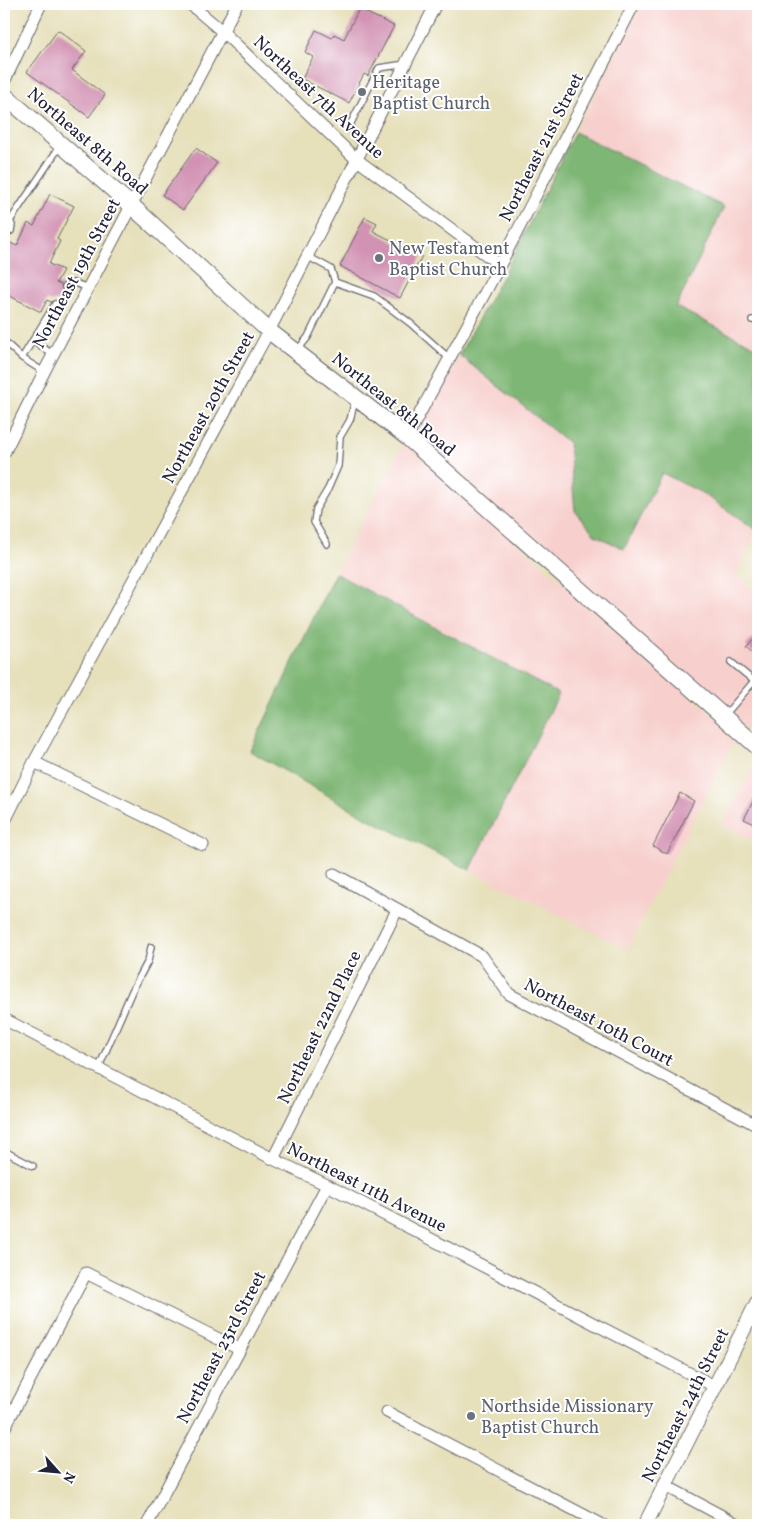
<svg xmlns="http://www.w3.org/2000/svg" width="762" height="1529" font-family="Vollkorn,serif">
	<style>
		.built { fill: #f7d0cd }
		.forest { fill: #7eb674; stroke: #506c58 }
		.building { fill: #d292b3 }
		.lines { fill: none; stroke-linecap: round; stroke-linejoin: round }
		.service-casing { stroke: #676468; stroke-width: 8 }
		.minor-casing { stroke: #676468; stroke-width: 13 }
		.tertiary-casing { stroke: #676468; stroke-width: 16 }
		.secondary-casing { stroke: #676468; stroke-width: 18 }
		.service { stroke: #fff; stroke-width: 5.5 }
		.minor { stroke: #fff; stroke-width: 11 }
		.tertiary { stroke: #fff; stroke-width: 14 }
		.secondary { stroke: #fff; stroke-width: 16 }
		.worship-dot { fill: #6b7280; stroke: #fff; stroke-width: 2 }
		.labels { text-anchor: middle; stroke-width: 4; stroke-linejoin: round; paint-order: stroke }
		.worship-label { font-size: 18px; fill: #5b616d; stroke: #fff; text-anchor: start }
		.street-label { font-size: 18px; fill: #22223b; stroke: #fff }
	</style>
	<rect width="100%" height="100%" fill="#fff"/>
	<filter id="ink" filterUnits="userSpaceOnUse"><feTurbulence type="fractalNoise" baseFrequency=".02" numOctaves="2"/><feDisplacementMap in="SourceGraphic" scale="10" xChannelSelector="R" yChannelSelector="G"/><feConvolveMatrix kernelMatrix="1 2 1 2 8 2 1 2 1" color-interpolation-filters="sRGB"/></filter>
	<filter id="wash" filterUnits="userSpaceOnUse"><feTurbulence type="fractalNoise" baseFrequency=".0096" numOctaves="4" result="noise"/><feDisplacementMap in="SourceGraphic" scale="20" xChannelSelector="R" yChannelSelector="G"/><feGaussianBlur stdDeviation="1.12" result="paint"/><feColorMatrix in="noise" values="0 0 0 0 0 0 0 0 0 0 0 0 0 0 0 0 0 1.4 0 .05"/><feComposite in="paint" operator="in"/></filter>
	<g filter="url(#wash)">
		<rect width="100%" height="100%" fill="#e6e0bb"/>
		<path class="built" d="M642 4H753L758 6V348L676 307 724 207 575 132Z
			M459 355 569 443 571 476 624 549 661 473 702 493 757 531 736 574 758 594V739L415 436Z
			M404 443 758 755V843L722 825 756 761 733 742 627 949 470 870 559 694 335 573Z"/>
		<path class="forest" d="M575 132 724 207 676 307 758 348V531L702 493 662 473 624 549 595 535 575 511 569 443 459 355 509 264Z
			M335 573 559 694 470 870 367 818 250 751Z"/>
		<g id="blocks">
			<path class="building" d="M359 9 394 26 368 76 364 74 349 103 302 79 313 57 305 52 316 30 332 38 334 34 344 39Z
				M58 30 86 51 72 70 105 95 89 117 27 72Z
				M196 148 217 163 183 210 162 195Z
				M50 194 74 206 57 239 60 241 49 264 63 270 56 283 61 285 63 291H68L60 306 57 300 51 302 47 300 41 312 4 293V240L17 246 28 223 34 226Z
				M365 217 377 223 373 231 422 256 400 298 340 266Z
				M758 633V657L746 646Z
				M758 792V826L744 819Z
				M680 793 694 801 667 854 653 846Z"/>
		</g>
	</g>
	<g filter="url(#ink)">
		<use href="#blocks" fill-opacity="0" stroke="#676468" stroke-width="1"/>
		<g class="lines">
			<defs>
				<path id="service" d="M364 144 358 140 349 127 379 68 399 65 404 66
					M4 218 10 221 12 225 11 231 4 234
					M10 221 60 146
					M335 282 374 296 410 323 449 358
					M65 287 67 284 74 283 89 288
					M752 320H758
					M33 340 53 355
					M4 341 22 358 44 372
					M297 351 308 337 335 282 331 269 307 256
					M22 358 55 304
					M327 544 314 522 316 509 328 489 338 466 340 437 350 420 355 400
					M731 662 754 681
					M725 715 754 681 758 685
					M99 1067 132 991 148 961 151 947
					M4 1151 33 1166"/>
				<path id="minor" d="M190 4 223 32 356 159 500 265
					M4 82 41 4
					M407 437 500 265 634 4
					M4 453 44 372 237 4
					M34 762 203 845
					M4 823 34 762 269 331 436 4
					M334 874 482 956 509 994 758 1126
					M4 1019 273 1159 327 1185 714 1386
					M273 1159 397 910
					M387 1412 603 1525
					M4 1429 86 1273 239 1349
					M666 1486 739 1525
					M147 1525 327 1185"/>
				<path id="tertiary" d="M645 1525 758 1301"/>
				<path id="secondary" d="M4 95 132 206 269 331 407 437 758 747"/>
			</defs>
			<use href="#service" class="service-casing"/>
			<use href="#minor" class="minor-casing"/>
			<use href="#tertiary" class="tertiary-casing"/>
			<use href="#secondary" class="secondary-casing"/>
			<use href="#service" class="service"/>
			<use href="#minor" class="minor"/>
			<use href="#tertiary" class="tertiary"/>
			<use href="#secondary" class="secondary"/>
		</g>
	</g>
	<g class="worship-dot">
		<circle cx="362" cy="92" r="5"/>
		<circle cx="379" cy="258" r="5"/>
		<circle cx="471" cy="1416" r="5"/>
	</g>
	<g class="labels">
		<g class="worship-label">
			<text x="372" y="88">Heritage<tspan x="372" dy="21">Baptist Church</tspan></text>
			<text x="389" y="254">New Testament<tspan x="389" dy="21">Baptist Church</tspan></text>
			<text x="481" y="1412">Northside Missionary<tspan x="481" dy="21">Baptist Church</tspan></text>
		</g>
		<g class="street-label">
			<text transform="translate(319 97) rotate(43)" y="6">Northeast 7th Avenue</text>
			<text transform="translate(88 141) rotate(41)" y="6">Northeast 8th Road</text>
			<text transform="translate(541 147) rotate(-63)" y="6">Northeast 21st Street</text>
			<text transform="translate(76 273) rotate(-62)" y="6">Northeast 19th Street</text>
			<text transform="translate(394 404) rotate(39)" y="6">Northeast 8th Road</text>
			<text transform="translate(208 407) rotate(-61)" y="6">Northeast 20th Street</text>
			<text transform="translate(599 1022) rotate(28)" y="6">Northeast 10th Court</text>
			<text transform="translate(319 1027) rotate(-64)" y="6">Northeast 22nd Place</text>
			<text transform="translate(367 1187) rotate(27)" y="6">Northeast 11th Avenue</text>
			<text transform="translate(221 1347) rotate(-62)" y="6">Northeast 23rd Street</text>
			<text transform="translate(685 1405) rotate(-63)" y="6">Northeast 24th Street</text>
		</g>
	</g>
	<rect width="762" height="1529" fill="none" stroke="#fff" stroke-width="20"/>
	<g transform="translate(58 1472) rotate(117)" stroke="#ffffff" stroke-width="4" paint-order="stroke">
	<path d="M0-4L9 19L0 12L-9 19Z" fill="#22223b"/>
	<text y="-8" font-size="14" font-weight="bold" text-anchor="middle" fill="#22223b">N</text>
	</g>
</svg>
